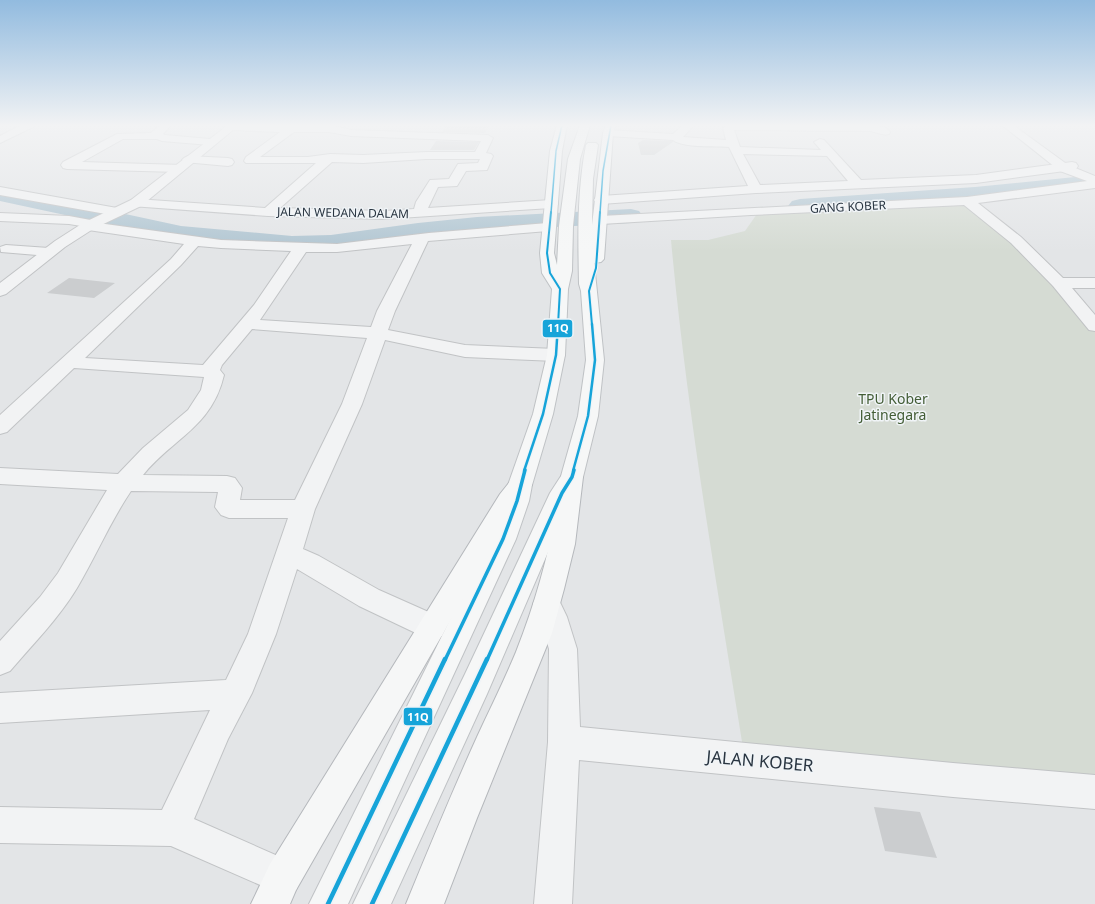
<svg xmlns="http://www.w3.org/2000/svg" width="1095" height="904" font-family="'Noto Sans',sans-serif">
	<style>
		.green { fill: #d5dbd3 }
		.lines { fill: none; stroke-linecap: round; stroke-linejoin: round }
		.river { fill: #b1c6d2; fill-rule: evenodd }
		.building { fill: #cbcdcf }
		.minor-casing { stroke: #c1c3c5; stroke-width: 2 }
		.tertiary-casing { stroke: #c1c3c5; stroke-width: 2 }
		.primary-casing { stroke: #bfc2c5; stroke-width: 2 }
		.trunk-casing { stroke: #b5b8bc; stroke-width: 2 }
		.minor { fill: #f2f3f4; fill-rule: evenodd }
		.tertiary { fill: #f2f3f4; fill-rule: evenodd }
		.primary { fill: #f6f7f7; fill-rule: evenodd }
		.trunk { fill: #f6f7f7; fill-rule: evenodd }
		.bus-1-far4-casing { stroke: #f0f4f7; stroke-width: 3 }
		.bus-1-far3-casing { stroke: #f0f4f7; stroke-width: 4 }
		.bus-1-far2-casing { stroke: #f0f4f7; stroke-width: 5 }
		.bus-1-far1-casing { stroke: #f0f4f7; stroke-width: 6 }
		.bus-1-casing { stroke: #f0f4f7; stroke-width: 8 }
		.bus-1-far4 { stroke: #16a4d9; stroke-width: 1.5 }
		.bus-1-far3 { stroke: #16a4d9; stroke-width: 2 }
		.bus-1-far2 { stroke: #16a4d9; stroke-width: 2.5 }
		.bus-1-far1 { stroke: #16a4d9; stroke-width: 3.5 }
		.bus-1 { stroke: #16a4d9; stroke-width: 4.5 }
		.labels { text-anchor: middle; stroke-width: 3; stroke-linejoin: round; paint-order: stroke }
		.far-street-label { font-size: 12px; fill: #293541; stroke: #f0f4f7 }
		.park-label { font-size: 14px; fill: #435d36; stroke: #f0f4f7 }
		.near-street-label { font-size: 17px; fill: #293541; stroke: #f0f4f7 }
		.line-badge { stroke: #f0f4f7; stroke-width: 1.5 }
		.badge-label { font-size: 11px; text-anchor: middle; font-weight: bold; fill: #fff }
	</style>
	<rect width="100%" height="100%" fill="#e3e5e7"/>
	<path class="green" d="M967 201 1016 240 1095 326V792L745 760C717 587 687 414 671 240H708L745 231 759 211Z"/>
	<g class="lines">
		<path class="river" d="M1095 175V187L975 201 800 213 792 211 788 206 792 201 800 199 975 187Z
			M0 187 181 226 292 236 331 235 418 223 477 217 631 209 639 211 643 216 639 221 631 223 477 231 418 237 331 251 292 252 181 240 0 201Z"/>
	</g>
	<path class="building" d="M446 125H489L485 133 442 132Z
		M643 140 673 141V142L654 155H641L638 143Z
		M436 141 479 142 474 150H430Z
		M69 278 115 283 94 298 47 293Z
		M874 807 920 812 937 858 885 851Z"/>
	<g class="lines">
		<defs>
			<path id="minor" d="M21 125H34L33 127 0 143V136Z
				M160 125 170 126 163 134 165 135 210 139 216 142 210 145 162 141 157 139H123L82 162 183 165 185 168 183 171 179 172 67 169 63 168 61 165 63 162 117 134 151 133Z
				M227 125H329L352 130 488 135 493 138 486 153 491 154 493 156 487 170 466 171 457 186 438 187 428 208 551 200 556 201 558 204 556 207 551 208 384 219 268 216 131 206 129 203 131 200 136 199 265 208 316 163H246L244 161 246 157 280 132 231 130 227 129 226 127ZM294 132H329L351 136 481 141 475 152H427L363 155 330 154 308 157H260ZM426 159H480L478 163 458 164 449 179 430 180 416 202 414 209 384 211 280 208 332 162 363 163Z
				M683 125H694L683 137 726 140 723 128 727 125H870L885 127 890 132 889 134C882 136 877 132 870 131L734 130 740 147 821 150 814 142 820 139 824 140 861 180 976 175 1072 162 1076 163 1078 166 1076 169 1072 170 976 183 756 193 601 204 596 203 594 200 596 197 601 196 748 186 729 147C715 146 683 148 673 140L608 136 603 133 608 130 673 134ZM743 154 827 156 848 181 760 185Z
				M188 156 228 158 232 159 234 162 232 165 228 166 184 162 182 160 184 158Z
				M1095 180V188L978 203 1021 237 1063 278H1095V288H1072L1095 315V331L1089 330 1053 286 1011 243 964 205 751 215 601 224 596 223 594 220 596 217 601 216 967 197Z
				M0 187 117 208 122 209 124 212 122 215 117 216 0 195Z
				M0 213 69 216 96 221 98 223 221 240 337 244 429 233 548 223 553 224 555 227 553 230 548 231 428 241 395 311 388 330 465 345 556 349 563 351 565 355 563 359 556 361 465 357 385 340 362 404 315 509 303 549 319 556 379 590 442 618 446 627 442 636 432 639 422 636 359 606 297 569 276 634 252 693 228 739 194 819 296 864 301 877 296 890 283 895 171 846 0 843V807L162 810 210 710 0 723V693L226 680 248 634 288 518H229L221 515 215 507 218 492 131 491C110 522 96 556 77 588 59 618 33 644 10 671L0 675V641L40 597 58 573 107 490 0 484V468L118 474 143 448 188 410 201 390 204 377 74 368 7 432 0 434V415L171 259 184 244 88 230 83 229 81 226 69 224 0 221ZM412 244 377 311 371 327 260 320 306 252H337ZM198 246 221 248 291 251 254 305 203 365 85 358 181 265ZM252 329 367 338 342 404 295 500H240L242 488 235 478 227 476 143 475C173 438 212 427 224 375L220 370 222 365Z
				M6 245 49 248 54 249 56 252 54 255 49 256 1 252 0 247Z
				M547 592 557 596 567 617 577 649 580 727 953 763 1095 775V809L953 797 579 760 572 904H534L548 742 549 649 539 617 533 604 537 596Z"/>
			<path id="tertiary" d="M228 125H239L141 206 93 229 65 247 6 294 0 296V283L55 241 83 223 131 200Z
				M1002 125H1013L1068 165 1095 176V184L1060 171Z"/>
			<path id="primary" d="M557 125H567L562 151 554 253 557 265 559 226 568 159 580 125H590L580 159 573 226 572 271 568 289 565 355 553 414 532 485 529 501 516 539 348 904H309L490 539 505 501 508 485 533 414 547 355 552 289 542 273 540 253 550 151Z
				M606 125H616L613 133 604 259 601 262 594 263 604 360 598 416 583 477 573 494 487 694 391 904H353L465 674 550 493 561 476 578 416 586 360 581 291 579 284C578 237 577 191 586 145L588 143H596L598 145 593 179 592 225 603 133Z"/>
			<path id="trunk" d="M572 469 580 471 583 477 575 544 564 589 552 633 477 818 444 904H406C429 848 452 792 477 737 490 709 504 681 516 652 538 596 554 537 561 477L564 471Z
				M520 477 528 479 532 485 516 506 296 890 290 904H251L270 864 500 494 512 479Z"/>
		</defs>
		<use href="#minor" class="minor-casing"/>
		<use href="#tertiary" class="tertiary-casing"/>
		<use href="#primary" class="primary-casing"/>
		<use href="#trunk" class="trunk-casing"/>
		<use href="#minor" class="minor"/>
		<use href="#tertiary" class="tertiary"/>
		<use href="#primary" class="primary"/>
		<use href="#trunk" class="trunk"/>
		<defs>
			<path id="bus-1-far4" d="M551 213 556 151 562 125
				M600 213 603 171 611 125"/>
			<path id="bus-1-far3" d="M551 212 547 253 550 273 560 289 558 325
				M592 325 589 291 596 268 600 212"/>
			<path id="bus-1-far2" d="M524 471 543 414 556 355 558 324
				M573 471 588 416 595 360 592 324"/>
			<path id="bus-1-far1" d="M445 660 503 539 517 501 525 470
				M487 660 562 493 572 477 574 470"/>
			<path id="bus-1" d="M328 904 445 659
				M372 904 487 659"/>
		</defs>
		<use href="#bus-1-far4" class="bus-1-far4-casing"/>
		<use href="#bus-1-far3" class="bus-1-far3-casing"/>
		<use href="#bus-1-far2" class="bus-1-far2-casing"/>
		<use href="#bus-1-far1" class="bus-1-far1-casing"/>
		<use href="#bus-1" class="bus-1-casing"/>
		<use href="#bus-1-far4" class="bus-1-far4"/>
		<use href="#bus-1-far3" class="bus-1-far3"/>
		<use href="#bus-1-far2" class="bus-1-far2"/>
		<use href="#bus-1-far1" class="bus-1-far1"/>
		<use href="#bus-1" class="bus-1"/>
	</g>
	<linearGradient id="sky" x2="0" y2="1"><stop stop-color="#92bbdf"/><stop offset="0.5" stop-color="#f2f3f4"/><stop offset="1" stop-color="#f2f3f4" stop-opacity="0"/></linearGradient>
	<rect width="1095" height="251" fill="url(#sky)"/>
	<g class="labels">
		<g class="far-street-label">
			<text transform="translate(848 207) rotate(-3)" y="4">GANG KOBER</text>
			<text transform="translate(343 213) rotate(1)" y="4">JALAN WEDANA DALAM</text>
		</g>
		<g class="park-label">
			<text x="893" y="404">TPU Kober<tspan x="893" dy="16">Jatinegara</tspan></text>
		</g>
		<g class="near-street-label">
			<text transform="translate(760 761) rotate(5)" y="6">JALAN KOBER</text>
		</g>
	</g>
	<g class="line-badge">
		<rect x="542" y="319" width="31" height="19" rx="4" fill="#16a4d9"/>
		<rect x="403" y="707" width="30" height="19" rx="4" fill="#16a4d9"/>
	</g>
	<g class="badge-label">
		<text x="558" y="332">11Q</text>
		<text x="418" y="721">11Q</text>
	</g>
</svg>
